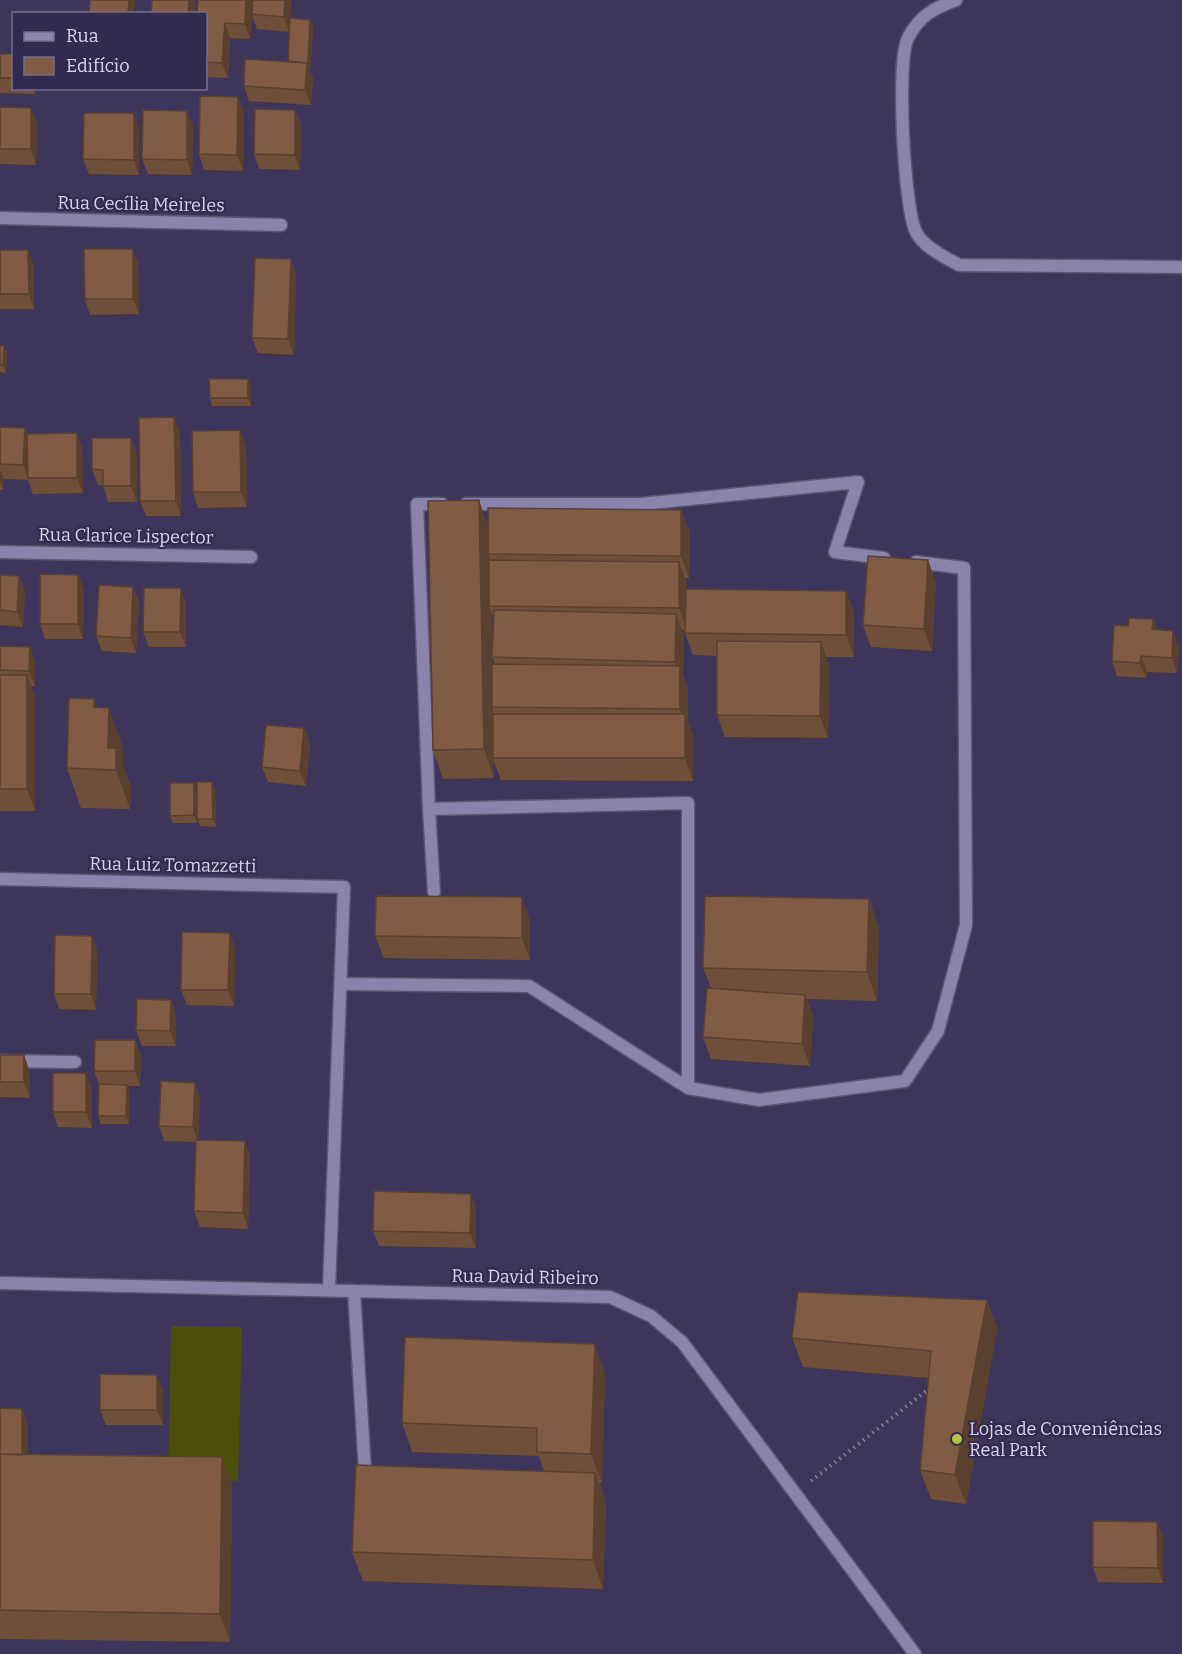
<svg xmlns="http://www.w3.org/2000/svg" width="1182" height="1654" font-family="Bitter,serif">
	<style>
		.pitch { fill: #4b4f09 }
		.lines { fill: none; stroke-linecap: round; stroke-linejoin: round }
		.lane-casing { stroke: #5b5472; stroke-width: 15 }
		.street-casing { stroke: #5b5472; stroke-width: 15 }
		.path { stroke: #86809e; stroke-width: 4; stroke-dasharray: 1.5 4.5; stroke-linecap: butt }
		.lane { stroke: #8a83ac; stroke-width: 12 }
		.street { stroke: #8a83ac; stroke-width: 12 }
		.wall { fill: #6f4e3a; fill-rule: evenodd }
		.shaded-wall { fill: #5a402f }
		.building { fill: #815b43; stroke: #5a402f; stroke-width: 1.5 }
		.poi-dot { fill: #b8c147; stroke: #332b4f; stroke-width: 2 }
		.labels { text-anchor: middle; stroke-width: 4.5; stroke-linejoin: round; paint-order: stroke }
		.street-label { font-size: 18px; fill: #dad6ed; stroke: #332b4f }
		.poi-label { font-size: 18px; fill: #dad6ed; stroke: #332b4f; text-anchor: start }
	</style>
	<rect width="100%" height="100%" fill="#3e365a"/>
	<path class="pitch" d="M171 1326 242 1327 238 1481 168 1478Z"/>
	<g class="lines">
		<defs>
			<path id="lane" d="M466 504H641L858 482 835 552 884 558
				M429 809 417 504H442
				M434 892 429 809 688 803V1088
				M341 984 529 986 688 1088 759 1100 905 1081 938 1031 966 925 964 568 916 562
				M0 1061 75 1062
				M354 1291 365 1471"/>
			<path id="street" d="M956 0C934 8 919 16 908 38 896 60 904 208 916 232 923 247 945 257 959 265L1182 267
				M0 218 281 225
				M0 552 251 557
				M0 879 344 887 329 1290
				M0 1283 610 1297 651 1316 682 1342 915 1654"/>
		</defs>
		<use href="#lane" class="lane-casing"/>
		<use href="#street" class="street-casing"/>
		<path class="path" d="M811 1481 930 1388"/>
		<use href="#lane" class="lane"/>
		<use href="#street" class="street"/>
	</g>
	<path class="wall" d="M198 0 291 18 313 27 310 71 313 78 311 105 249 101 244 86 288 61 289 32 257 29 252 15 250 39 230 38 228 78 206 77V14Z
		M0 54H14V88H35V94L0 93Z
		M238 97 244 112 243 171 204 170 199 154Z
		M0 107 37 123 36 165 0 164Z
		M295 110 301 125 300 170 259 169 254 154Z
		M193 126 192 175 148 174 142 159Z
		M139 128V175L89 174 83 159Z
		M133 249 138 264 139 314 90 315 85 299Z
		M0 250 34 265V309H0Z
		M291 259 296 274 294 355 258 353 252 338Z
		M0 345 4 346 7 353 6 373 0 372Z
		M251 387V406H212L210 398Z
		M174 417 180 433 181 516H146L140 501Z
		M0 427 27 435 77 433 82 449 83 493 33 494 28 480 4 479 3 490H0Z
		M240 430 246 446 247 507 198 508 193 492Z
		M131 438 137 454V502H108L103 485H98L92 469Z
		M681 510 690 533 689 578H685L687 584V589L846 591 854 613V657H826L829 665 828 738 725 737 717 715V656L693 655 685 633V630H682L684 636 683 674 688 689V722L693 736V781L501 780 494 762V778L443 779 433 750 488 525ZM491 612 493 618 492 657 495 664H492Z
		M0 575 19 576 25 591 23 627 0 625Z
		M78 575 84 590 83 639H45L40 624Z
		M936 582 932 651 871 647 863 625Z
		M139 602 136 653 102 651 96 636Z
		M186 604V647H149L143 632Z
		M1153 619 1157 630 1179 646 1177 673 1147 672 1146 678 1117 676 1112 661 1128 626Z
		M0 646 35 662V686H31L35 698V811H0Z
		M304 728 310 743 306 786 268 782 262 767Z
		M123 747V765L131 787 130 809 81 808 67 768Z
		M212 782 215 790 216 827 200 826 197 819Z
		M194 783 196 790 197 823H173L170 816Z
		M869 899 879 928 877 1001 807 999 813 1017 810 1066 711 1059 703 1037 711 988 703 968Z
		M530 920V960L384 958 375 936Z
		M92 936 97 951 96 1010 59 1009 54 994Z
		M235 948 234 1006 187 1005 181 990Z
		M171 1000 176 1015V1046H142L136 1030Z
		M135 1040 141 1056 140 1086H127L129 1092V1124H101L98 1116 99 1084 94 1071Z
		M0 1055H24L29 1070 30 1098 0 1097Z
		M195 1083 200 1098 198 1140 245 1141 250 1156 248 1229 200 1227 194 1211 196 1142 164 1141 159 1126Z
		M92 1088V1128L58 1127 53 1112Z
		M471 1194 476 1209V1248L379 1246 373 1231Z
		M987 1300 997 1329 966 1504 931 1499 920 1470 928 1378 803 1367 792 1338Z
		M605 1373 602 1483H599L606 1501 603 1589 363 1581 352 1552 544 1471 539 1456 412 1452 402 1423Z
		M163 1390V1425H106L100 1410Z
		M0 1408 22 1409 28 1424 27 1455 222 1457 232 1486 230 1642 0 1639Z
		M1163 1537V1583L1098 1582 1093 1567Z"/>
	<path class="shaded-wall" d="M129 0H135L134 14H128Z
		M189 0H195V14H188Z
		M246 0H253L250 39 245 24Z
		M285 0H292L289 32 284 17Z
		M310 20 313 27 310 71 313 78 311 105 305 90Z
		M225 23 230 38 228 78 222 63Z
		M238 97 244 112 243 171 237 155Z
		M31 108 37 123 36 165 31 149Z
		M295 110 301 125 300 170 295 155Z
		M187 111 193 126 192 175 187 160Z
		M134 113 139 128V175L134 160Z
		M133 249 138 264 139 314 133 299Z
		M28 250 34 265V309L29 294Z
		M291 259 296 274 294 355 288 339Z
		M4 346 7 353 6 373 3 365Z
		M248 379 251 387V406L248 398Z
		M174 417 180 433 181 516 176 501Z
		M25 428 30 443 28 478 23 465Z
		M240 430 246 446 247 507 241 492Z
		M77 433 82 449 83 493 77 478Z
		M131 438 137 454V502L131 486Z
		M0 470 4 479 3 490 0 481Z
		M479 500 489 529 488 554 490 559 489 606 491 612 493 707H492L493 710 494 758H493L494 762V778L484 749Z
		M681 510 690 533 689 578 681 556Z
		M928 560 936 582 932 651 924 629Z
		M679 562 687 584V630L679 608Z
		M78 575 84 590 83 639 78 624Z
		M19 576 25 591 23 627 17 612Z
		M133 587 139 602 136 653 131 638Z
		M181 588 186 604V647L180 632Z
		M846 591 854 613V657L846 635Z
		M676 614 684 636 683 674 688 689V722L693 736V781L685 758V724L680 709V677L675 662Z
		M1153 619 1158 634 1152 629Z
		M1173 631 1179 646 1177 673 1172 658Z
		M821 642 829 665 828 738 820 716Z
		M30 647 35 662V686L29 671Z
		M1141 656 1147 672 1146 678 1140 663Z
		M27 675 35 698V811L27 789Z
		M94 699 108 737 109 708 123 747V765L131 787 130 809 94 707Z
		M304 728 310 743 306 786 300 771Z
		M212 782 215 790 216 827 213 819Z
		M194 783 196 790 197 823 194 815Z
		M522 897 530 920V960L522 938Z
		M869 899 879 928 877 1001 867 972Z
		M230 933 235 948 234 1006 228 990Z
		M92 936 97 951 96 1010 91 994Z
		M805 995 813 1017 810 1066 802 1044Z
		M171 1000 176 1015V1046L170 1031Z
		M135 1040 141 1056 140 1086 135 1071Z
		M24 1055 29 1070 30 1098 24 1082Z
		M86 1073 92 1088V1128L86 1112Z
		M195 1083 200 1098 198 1142 193 1127Z
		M127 1085 129 1092V1124L126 1116Z
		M245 1141 250 1156 248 1229 243 1213Z
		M471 1194 476 1209V1248L470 1233Z
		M987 1300 997 1329 966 1504 955 1475Z
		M595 1344 605 1373 602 1483 591 1454Z
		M157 1375 163 1390V1425L157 1410Z
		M22 1409 28 1424 27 1480 22 1465Z
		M222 1457 232 1486 230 1642 220 1614Z
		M595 1473 606 1501 603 1589 593 1560Z
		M1157 1522 1163 1537V1583L1158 1568Z"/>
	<path class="building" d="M90 0H129L128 14H89Z
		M152 0H189L188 14H151Z
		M198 0H246L245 24 225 23 222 63 206 62V14H197Z
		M253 0H285L284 17 252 14Z
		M290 18 310 20 308 64 307 63 288 61Z
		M0 54H14V78H0Z
		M245 59 307 63 305 90 244 86Z
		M200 96 238 97 237 155 199 154Z
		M0 107 31 108V149H0Z
		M255 109 295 110V155L254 154Z
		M143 110 187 111V160L142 159Z
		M84 113H134V160L83 159Z
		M84 249H133V299H85Z
		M0 250H28L29 294H0Z
		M255 258 291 259 288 339 252 338Z
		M0 345 4 346 3 365H0Z
		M209 379H248V398H210Z
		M174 417 176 501H140L139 418Z
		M0 427 25 428 23 465 0 464Z
		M240 430 241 492H193L192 431Z
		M77 433V478H28L27 434Z
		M92 438H131V486H103V470L92 469Z
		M479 500 484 749 433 750 428 501Z
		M488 508 681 510V556L488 554Z
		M868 556 928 560 924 629 863 625Z
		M489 560 679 562V608L489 606Z
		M40 574 78 575V624H40Z
		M0 575 19 576 17 612 0 610Z
		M99 585 133 587 131 638 96 636Z
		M144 588H181L180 632H143Z
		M686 589 846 591V635L685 633Z
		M494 610 676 614 675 662 492 657Z
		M1129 618 1153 619 1152 629 1173 631 1172 658 1141 656 1140 663 1112 661 1114 625 1128 626Z
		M717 641 821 642 820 716 717 715Z
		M0 646 30 647 29 671 0 670Z
		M492 664 680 666V709L492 707Z
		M0 675H27V789H0Z
		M69 698 94 699V707L109 708 108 748H116V770L67 768Z
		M493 714H685V758H493Z
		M266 725 304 728 300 771 262 767Z
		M197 782H212L213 819H197Z
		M170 783H194V815L170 816Z
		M376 896 522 897V938L375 936Z
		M705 896 869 899 867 972 703 968Z
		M182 932 230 933 228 990H181Z
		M55 935 92 936 91 994H54Z
		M707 988 805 995 802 1044 703 1037Z
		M137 999 171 1000 170 1031 136 1030Z
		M95 1040H135V1071H94Z
		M0 1055H24V1082H0Z
		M53 1073H86V1112H53Z
		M161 1081 195 1083 193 1127 159 1126Z
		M99 1084 127 1085 126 1116H98Z
		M196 1140 245 1141 243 1213 194 1211Z
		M374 1191 471 1194 470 1233 373 1231Z
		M798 1292 987 1300 955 1475 920 1470 931 1351 792 1338Z
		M405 1337 595 1344 591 1454 537 1452V1428L402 1423Z
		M100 1374 157 1375V1410H100Z
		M0 1408 22 1409V1455L0 1454Z
		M0 1454 222 1457 220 1614 0 1610Z
		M356 1465 595 1473 593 1560 352 1552Z
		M1093 1521 1157 1522 1158 1568 1093 1567Z"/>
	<circle class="poi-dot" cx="957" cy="1439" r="6"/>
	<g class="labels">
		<g class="street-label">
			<text transform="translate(141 204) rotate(1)" y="6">Rua Cecília Meireles</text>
			<text transform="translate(126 536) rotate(1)" y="6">Rua Clarice Lispector</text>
			<text transform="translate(173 865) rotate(1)" y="6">Rua Luiz Tomazzetti</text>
			<text transform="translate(525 1277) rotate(1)" y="6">Rua David Ribeiro</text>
		</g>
		<g class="poi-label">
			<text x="969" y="1435">Lojas de Conveniências<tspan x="969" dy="21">Real Park</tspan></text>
		</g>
	</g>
	<rect x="12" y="12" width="195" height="78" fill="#332b4f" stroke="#766f8e" stroke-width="1.5"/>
	<rect x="24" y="32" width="30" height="9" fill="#8a83ac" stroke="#766f8e" stroke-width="1.5"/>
	<text x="66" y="42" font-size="18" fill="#dad6ed">Rua</text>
	<rect x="24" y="57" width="30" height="18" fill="#815b43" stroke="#766f8e" stroke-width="1.5"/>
	<text x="66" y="72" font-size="18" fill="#dad6ed">Edifício</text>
</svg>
